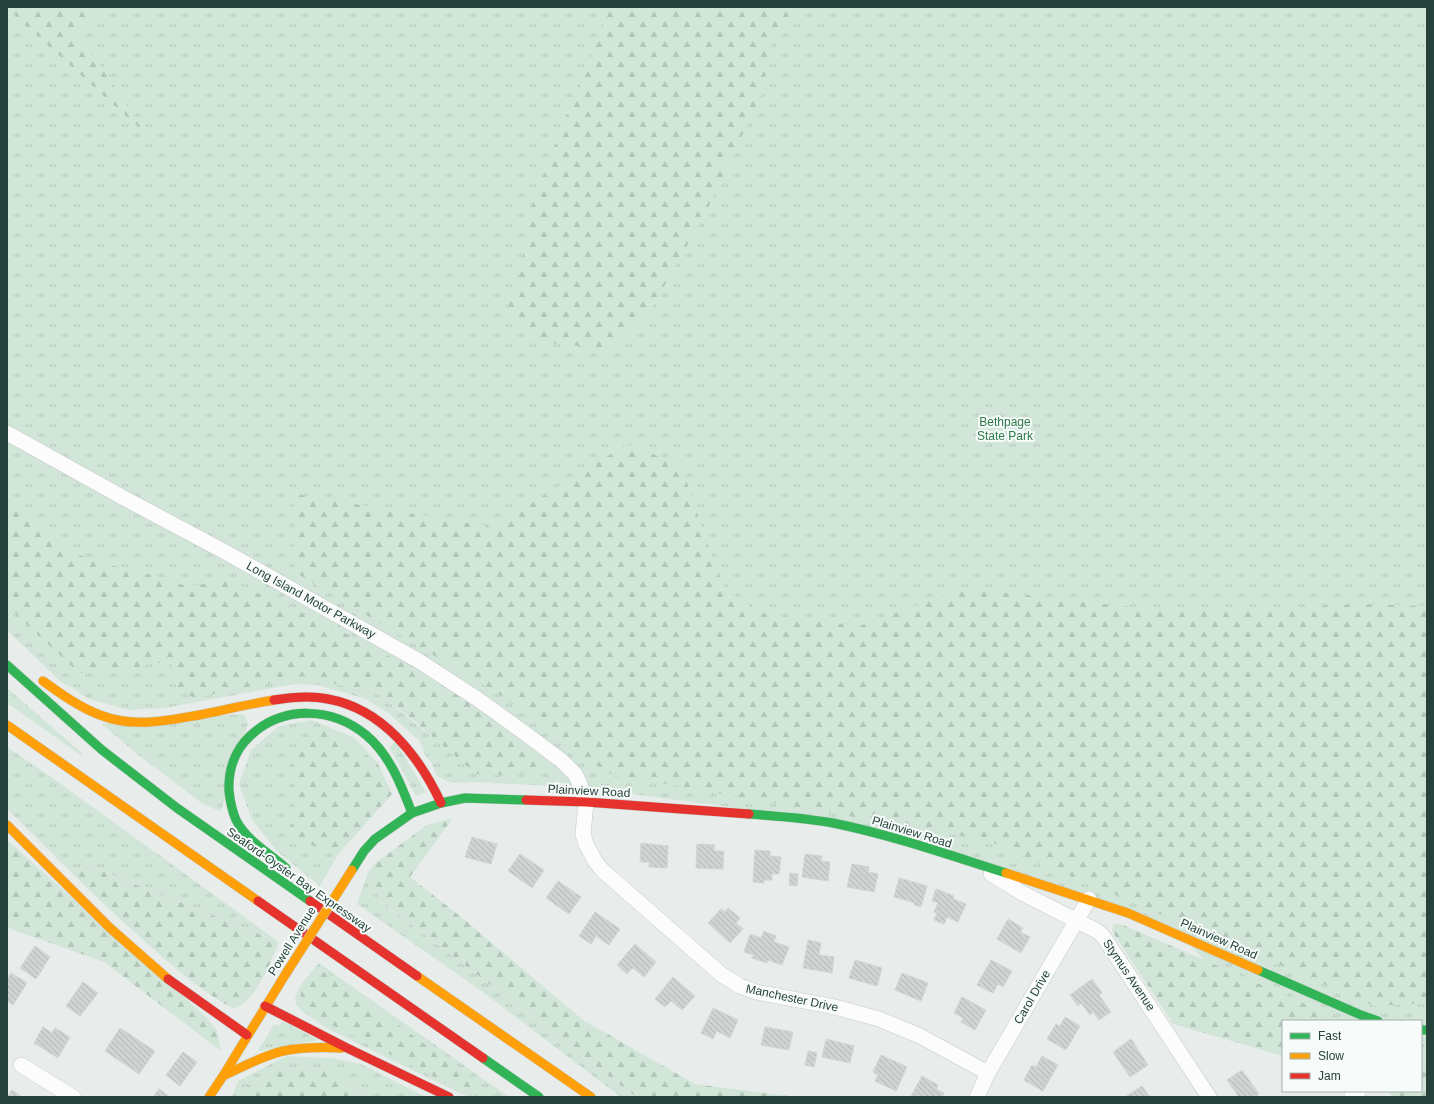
<svg xmlns="http://www.w3.org/2000/svg" width="1434" height="1104" font-family="Helvetica,sans-serif">
	<style>
		.grass { fill: url(#grass-tufts); fill-rule: evenodd }
		.forest { fill: url(#forest-firs) }
		.building { fill: url(#building-back-hatch); stroke: #d1d6d4 }
		.lines { fill: none; stroke-linecap: round; stroke-linejoin: round }
		.street-casing { stroke: #c5cac8; stroke-width: 16 }
		.fast-casing { stroke: #c3cbc8; stroke-width: 10 }
		.slow-casing { stroke: #c3cbc8; stroke-width: 10 }
		.jam-casing { stroke: #c3cbc8; stroke-width: 10 }
		.street { stroke: #fcfcfc; stroke-width: 15 }
		.fast { stroke: #30b455; stroke-width: 9 }
		.slow { stroke: #ff9f0a; stroke-width: 9 }
		.jam { stroke: #e5322d; stroke-width: 9 }
		.slow-bridge-casing { stroke: #c3ccc9; stroke-width: 10; stroke-linecap: butt }
		.slow-bridge { stroke: #ff9f0a; stroke-width: 9 }
		.labels { text-anchor: middle; stroke-width: 4; stroke-linejoin: round; paint-order: stroke }
		.park-label { font-size: 12px; fill: #2d7a4b; stroke: #f7fbf9 }
		.street-label { font-size: 12px; fill: #24423a; stroke: #f7fbf9 }
	</style>
	<defs>
		<pattern id="grass-tufts" width="24" height="20" patternUnits="userSpaceOnUse"><rect width="24" height="20" fill="#d1e6d8"/><path d="M3 7l-1-3M5 7V3M7 7l1-3M15 17l-1-3M17 17v-4M19 17l1-3" fill="none" stroke="#b3c6ba"/></pattern>
		<pattern id="forest-firs" width="22" height="20" patternUnits="userSpaceOnUse"><rect width="22" height="20" fill="#d1e6d8"/><path d="M5 1l3.5 6h-7zM16 11l3.5 6h-7z" fill="#b3c6ba"/></pattern>
		<pattern id="building-back-hatch" width="6" height="6" patternUnits="userSpaceOnUse"><rect width="6" height="6" fill="#cfd4d2"/><path d="M-1 5l2 2M0 0l6 6M5-1l2 2" fill="none" stroke="#b2b7b5"/></pattern>
	</defs>
	<rect width="100%" height="100%" fill="#e8edeb"/>
	<path class="grass" d="M7 7H1427V1097L1398 1094 1399 1097H1393L1387 1091H1421V1021H1283L1271 1033 1182 936 858 824 572 786 556 781 552 786 473 782 452 783 444 780 436 775 431 762 423 752 424 750 419 740 388 713 366 699 318 685 294 684 165 708 128 710 89 699 72 688 62 683 7 630ZM316 646 441 716 431 736 380 695 303 675Z
		M7 688 83 754 82 756 7 703Z
		M244 714 248 724 222 808 219 811 203 804 137 754 102 724Z
		M312 720 355 738 377 762 392 794 339 853 320 886 277 851 252 820 239 784 251 750 279 726Z
		M395 741 426 792 416 796 390 748Z
		M7 747 54 779 279 942 87 865 73 874 7 809Z
		M374 864 373 884 380 900 636 1097H621L480 990 357 904 367 875Z
		M319 963 509 1097H468L330 1030 303 1012 296 1005 295 998 299 987Z
		M282 1021 319 1040 258 1051 274 1024 279 1026Z
		M286 1056 331 1058 361 1064 426 1097H368L323 1068 275 1069 245 1088 237 1097H232L238 1081Z"/>
	<path class="forest" d="M8 7H98V11L75 37 96 60 148 136 23 23Z
		M610 7H795L772 41 762 94 705 214 645 320 606 349 531 341 513 318 506 304 521 272 528 215Z
		M627 444 681 465 709 548 725 590 765 614 859 626 966 588 1174 612 1363 604 1427 606V1003L1375 1006 989 841 656 782 615 776 582 757 505 698 293 571 295 494 493 527Z
		M7 493 50 535 79 555 106 564 164 578 186 586 231 581 328 624 441 683 529 745 537 766 515 776 476 774 413 720 380 695 303 676 195 698 178 691 171 663H155L127 670 79 673 7 606Z
		M320 726 377 762 392 794 339 853 289 839 293 817 292 765Z
		M453 818 410 877 460 916 583 1020 695 1084 796 1097H636L380 900 373 884 374 864 427 825Z
		M7 840 203 1014 217 1030 221 1051 104 962 13 930 7 927Z
		M87 865 279 942C270 964 257 999 234 1009 204 993 177 970 151 947 124 923 98 899 73 874Z
		M1114 924H1121L1345 1021H1283V1056L1173 1024 1115 936 1112 930Z
		M319 971 329 974 468 1076 475 1084 477 1097H474L308 1013 301 1002V991Z
		M1427 1060V1097H1399L1398 1091H1421V1064Z
		M324 1068 368 1097H237L245 1088 275 1069Z"/>
	<path class="building" d="M472 837 497 844 491 864 465 857Z
		M641 843 668 846 667 868 649 867V862H640Z
		M697 844 715 845 714 851H724L723 869 696 868Z
		M755 850 770 851V856L781 857 779 874H772V880H764V883L753 882Z
		M520 854 544 870 532 888 508 871Z
		M805 854 822 856 821 861 830 862 828 881 802 877Z
		M852 864 869 867 868 872 878 874 874 892 847 887Z
		M790 873 798 874 797 886 789 885Z
		M899 878 927 886 921 907 914 905 915 903 894 897Z
		M558 881 581 897 569 914 546 898Z
		M936 889 954 896 953 899 966 904 958 922 947 917 944 924 934 920 937 913 934 912 938 903 932 901Z
		M728 908 740 918 736 923 743 929 730 943 708 923 721 909 725 912Z
		M595 912 620 929 609 945 596 936 591 944 579 936Z
		M1008 919 1023 928 1020 932 1030 937 1021 953 997 939Z
		M764 931 776 936 774 942 789 947 782 965 768 960 767 963 752 958 754 955 744 952 750 934 761 938Z
		M808 940 821 943 819 955 834 957 832 973 803 968Z
		M635 944 656 962 644 977 633 968 627 974 617 965Z
		M35 946 50 957 36 979 20 968Z
		M855 960 882 968 877 986 849 978Z
		M991 960 1012 971 1003 987 998 984 993 993 977 985Z
		M11 973 27 983 13 1005 7 1001V980Z
		M902 973 928 983 921 1001 895 990Z
		M673 977 695 996 682 1010 671 1001 665 1007 655 999Z
		M1092 979 1102 993 1099 995 1111 1012 1099 1020 1093 1012 1090 1015 1081 1003 1078 1006 1070 995Z
		M83 982 98 993 80 1016 66 1006Z
		M962 997 986 1010 975 1030 961 1022 963 1018 954 1013Z
		M713 1008 738 1020 730 1038 717 1031 713 1039 701 1033Z
		M1065 1017 1080 1026 1066 1050 1047 1039 1056 1024 1060 1026Z
		M43 1027 52 1033 55 1028 70 1037 58 1058 34 1043Z
		M765 1027 793 1032 789 1050 761 1045Z
		M120 1028 155 1051 139 1074 105 1051Z
		M826 1039 854 1046 850 1063 822 1057Z
		M1131 1039 1148 1065 1130 1077 1113 1052Z
		M808 1051 817 1053 814 1067 805 1065Z
		M183 1052 197 1062 180 1086 166 1075Z
		M881 1055 907 1067 896 1091 875 1081 878 1075 873 1072Z
		M1042 1056 1058 1065 1043 1091 1024 1080 1032 1065 1036 1067Z
		M1242 1070 1259 1094 1255 1097H1239L1227 1080Z
		M922 1076 938 1085 936 1089 944 1093 942 1097 911 1096Z
		M1142 1086 1150 1097H1125Z
		M159 1089 170 1097H153Z
		M12 1090 22 1097H7Z"/>
	<g class="lines">
		<defs>
			<path id="street" d="M7 433 122 497 227 553 419 661 476 698 522 731 562 761 575 774 579 782 586 802 583 834 586 844 595 861 602 870 722 975 740 986 756 992 835 1007 879 1019 920 1036 988 1073
				M991 874 1022 893 1097 931 1103 936 1209 1097
				M21 1065 73 1097
				M977 1097 988 1073 1089 899
				M1352 1097 1359 1091"/>
			<path id="fast" d="M7 665 102 750 177 808 310 901
				M749 814C777 816 805 818 833 823 892 835 949 855 1006 873
				M286 868C269 853 247 841 236 820 232 811 230 800 229 791 228 770 235 750 250 736 283 705 332 707 366 735 390 755 401 785 412 813
				M352 870 364 851 375 839 412 813 441 803 465 798 526 800
				M1258 970 1361 1015 1378 1021
				M1421 1030H1427
				M483 1058 539 1097"/>
			<path id="slow" d="M43 681C61 694 79 707 100 715 133 728 165 721 199 715 224 710 249 704 274 700
				M7 725 258 901
				M7 825 110 928 168 979
				M1006 873 1128 913 1258 970
				M417 976 591 1097
				M223 1076 285 975
				M223 1076C242 1067 262 1056 283 1051 302 1047 322 1047 342 1048
				M209 1097 223 1076"/>
			<path id="jam" d="M274 700C292 697 310 695 328 699 383 709 419 756 441 803
				M526 800 586 802 749 814
				M258 901 483 1058
				M310 901 417 976
				M168 979 247 1035
				M265 1006 347 1048 449 1097"/>
		</defs>
		<use href="#street" class="street-casing"/>
		<use href="#fast" class="fast-casing"/>
		<use href="#slow" class="slow-casing"/>
		<use href="#jam" class="jam-casing"/>
		<use href="#street" class="street"/>
		<use href="#fast" class="fast"/>
		<use href="#slow" class="slow"/>
		<use href="#jam" class="jam"/>
		<defs>
			<path id="slow-bridge" d="M285 975 352 870"/>
		</defs>
		<use href="#slow-bridge" class="slow-bridge-casing"/>
		<use href="#slow-bridge" class="slow-bridge"/>
	</g>
	<g class="labels">
		<g class="park-label">
			<text x="1005" y="426">Bethpage<tspan x="1005" dy="14">State Park</tspan></text>
		</g>
		<g class="street-label">
			<text transform="translate(311 600) rotate(29)" y="4">Long Island Motor Parkway</text>
			<text transform="translate(589 791) rotate(3)" y="4">Plainview Road</text>
			<text transform="translate(912 832) rotate(17)" y="4">Plainview Road</text>
			<text transform="translate(299 880) rotate(35)" y="4">Seaford-Oyster Bay Expressway</text>
			<text transform="translate(1219 939) rotate(24)" y="4">Plainview Road</text>
			<text transform="translate(292 941) rotate(-58)" y="4">Powell Avenue</text>
			<text transform="translate(1129 975) rotate(56)" y="4">Stymus Avenue</text>
			<text transform="translate(1032 997) rotate(-60)" y="4">Carol Drive</text>
			<text transform="translate(792 998) rotate(12)" y="4">Manchester Drive</text>
		</g>
	</g>
	<rect width="1434" height="1104" fill="none" stroke="#24423a" stroke-width="16"/>
	<rect x="1282" y="1020" width="140" height="72" fill="#f7fbf9" stroke="#a3b1ad"/>
	<rect x="1290" y="1033" width="20" height="6" fill="#30b455" stroke="#a3b1ad"/>
	<text x="1318" y="1040" font-size="12" fill="#24423a">Fast</text>
	<rect x="1290" y="1053" width="20" height="6" fill="#ff9f0a" stroke="#a3b1ad"/>
	<text x="1318" y="1060" font-size="12" fill="#24423a">Slow</text>
	<rect x="1290" y="1073" width="20" height="6" fill="#e5322d" stroke="#a3b1ad"/>
	<text x="1318" y="1080" font-size="12" fill="#24423a">Jam</text>
</svg>
